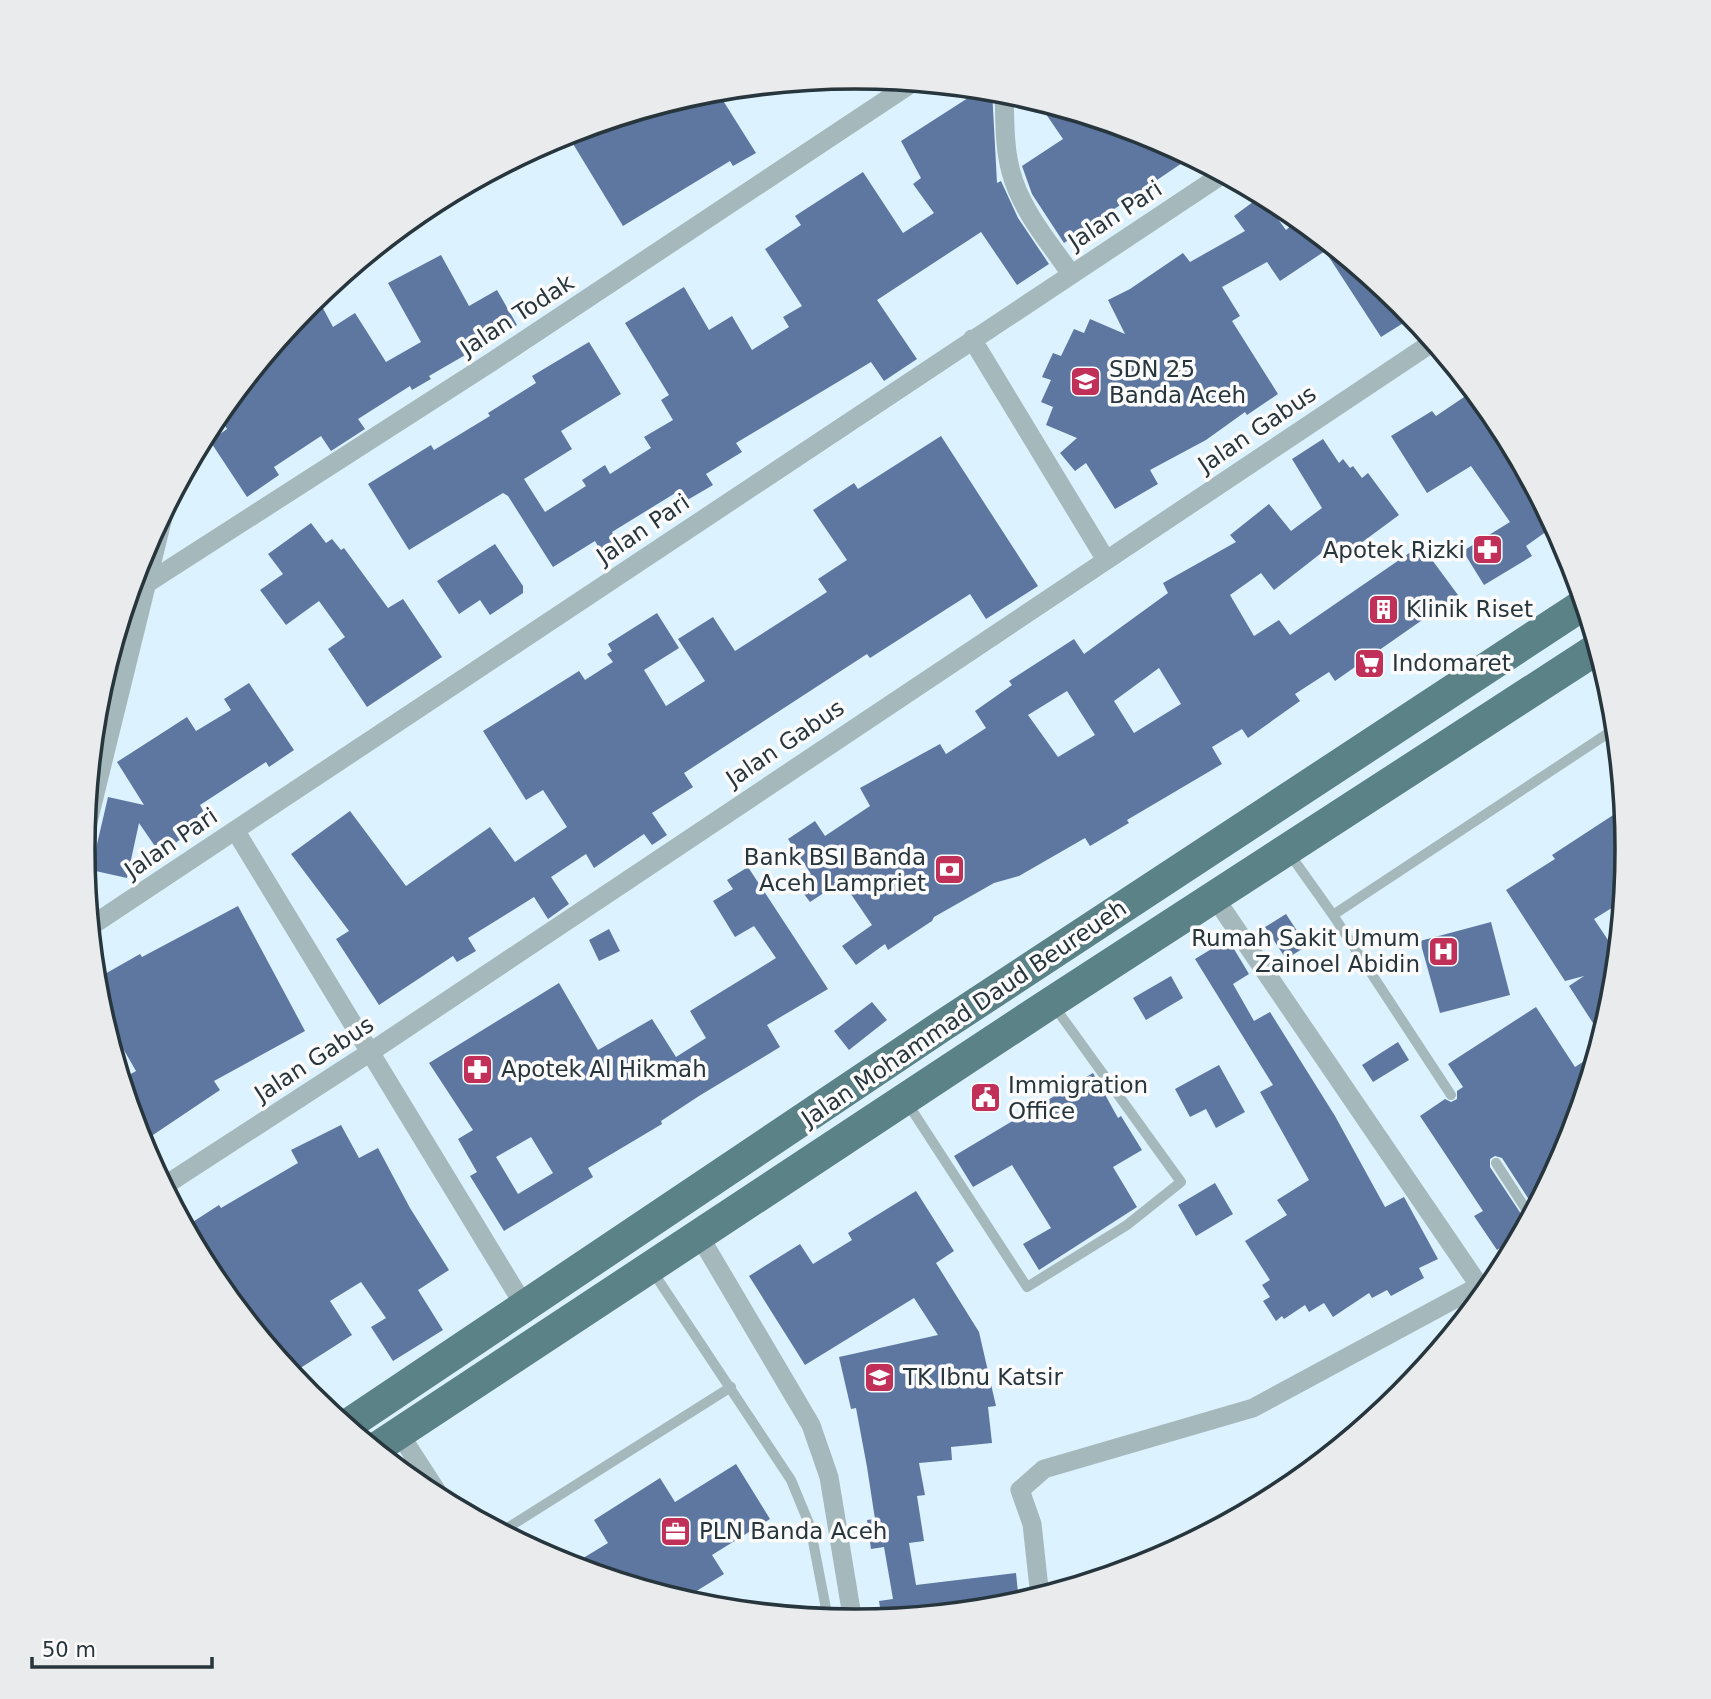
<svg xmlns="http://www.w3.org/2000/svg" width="1711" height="1699" font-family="'DejaVu Sans',sans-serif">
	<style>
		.building { fill: #5e77a1; fill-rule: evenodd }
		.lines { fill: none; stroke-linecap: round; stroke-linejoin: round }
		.service { stroke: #a5b8bb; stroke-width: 10 }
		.minor { stroke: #a5b8bb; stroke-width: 19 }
		.trunk { stroke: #5a8287; stroke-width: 32 }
		.labels { text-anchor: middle; stroke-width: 7; stroke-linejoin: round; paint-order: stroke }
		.street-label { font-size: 23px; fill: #27353d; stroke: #fbfbfb }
		.poi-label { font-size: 23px; fill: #27353d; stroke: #fbfbfb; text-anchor: start }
		.rim { fill: none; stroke: #27353d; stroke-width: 3.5 }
	</style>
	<rect width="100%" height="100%" fill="#dcf2ff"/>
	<path class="building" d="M982 89 992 90 997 183 1001 181 1018 218 1049 264 1017 285 981 232 877 300 917 359 884 381 871 362 736 443 742 452 706 474 713 485 684 502 677 492 612 532 623 552 607 561 595 541 553 567 508 496 503 493 409 550 368 484 431 445 434 450 490 416 488 413 536 383 532 376 589 342 621 394 561 431 572 449 524 479 545 512 586 486 582 480 605 465 610 474 651 448 644 437 673 420 661 400 669 395 625 323 684 287 709 330 732 316 752 350 789 327 783 317 802 306 765 249 801 225 795 216 863 172 903 233 934 213 913 184 921 178 901 141Z
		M717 91 756 153 733 166 730 161 623 226 567 134Z
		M1037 101 1151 136 1191 157 1064 243 1032 194 1022 166 1063 139Z
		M1261 196 1286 230 1299 219 1402 304 1413 317 1381 337 1325 251 1280 281 1267 262 1222 287 1240 316 1232 321 1278 394 1247 415 1245 412 1206 440 1150 470 1158 484 1115 509 1086 463 1075 471 1060 453 1077 438 1046 425 1053 407 1041 402 1051 380 1042 377 1053 353 1061 356 1074 329 1084 333 1090 319 1125 334 1108 300 1130 289 1183 253 1190 262 1245 231 1234 216Z
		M441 255 469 306 497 290 517 325 429 376 431 379 412 390 410 386 358 419 365 429 331 451 321 436 274 467 279 475 247 497 210 441 227 429 218 414 317 297 333 327 355 313 386 362 421 342 388 283Z
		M1473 391 1498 421 1554 526 1526 546 1532 556 1484 585 1463 551 1510 522 1471 466 1427 493 1391 436 1432 411 1436 416Z
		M941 436 1038 586 986 619 970 594 870 658 867 654 684 773 693 787 652 813 667 835 652 845 644 834 594 868 586 854 551 877 569 904 548 919 534 897 468 938 476 951 457 962 453 956 379 1005 336 939 349 931 291 854 350 811 406 886 490 827 515 862 567 827 543 790 526 800 483 731 579 671 585 680 613 662 607 654 612 651 608 644 657 613 679 648 644 670 666 706 705 681 678 639 713 617 735 651 827 592 818 579 847 560 813 510 854 483 858 489Z
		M1323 439 1339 463 1343 459 1350 468 1353 466 1362 478 1368 473 1399 515 1338 560 1329 547 1274 590 1261 573 1230 595 1254 636 1279 620 1290 635 1421 545 1458 595 1335 681 1329 672 1295 694 1300 701 1248 738 1242 729 1212 747 1222 764 1127 820 1129 823 1090 846 1085 838 1019 876 994 883 934 917 932 921 888 950 885 944 856 965 842 946 872 925 842 881 810 902 795 882 811 874 788 839 815 821 825 836 870 806 860 788 940 744 946 754 986 728 975 711 1012 685 1009 681 1074 639 1084 654 1168 593 1163 583 1236 542 1230 535 1269 504 1291 531 1322 508 1292 459ZM1159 668 1181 704 1134 733 1114 701ZM1067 691 1095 735 1058 757 1028 715Z
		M311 523 326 543 332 539 341 550 344 548 388 608 403 599 442 657 367 707 328 649 345 637 319 601 286 625 260 590 283 574 268 554Z
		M495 544 523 586V593L490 615 480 600 459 614 437 581Z
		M249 683 294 750 269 767 266 762 200 805 210 823 178 841 161 855 139 823 127 878 91 870 108 797 144 805 117 762 187 717 196 731 231 710 224 699Z
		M1624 808 1628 850 1623 901 1594 919 1618 955 1613 1001 1602 1037 1569 986 1584 976 1565 981 1506 890 1555 859 1552 855Z
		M748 867 828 989 767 1025 780 1047 699 1096 661 1121 662 1124 588 1168 593 1177 504 1231 470 1176 477 1172 458 1139 473 1130 429 1063 559 983 598 1050 652 1019 676 1057 706 1038 690 1011 776 958 754 926 735 937 713 901 733 889 727 880ZM531 1137 553 1173 518 1194 496 1157Z
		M238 906 305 1031 214 1081 220 1090 147 1139 133 1116 122 1079 136 1071 102 1012 96 979 140 954 142 957Z
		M1286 914 1307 946 1286 959 1265 927Z
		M1491 922 1510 995 1440 1013 1420 941Z
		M609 929 620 951 599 961 589 940Z
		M1228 939 1249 974 1233 984 1254 1021 1270 1012 1335 1116 1385 1207 1404 1197 1438 1259 1419 1268 1424 1278 1391 1296 1387 1290 1372 1298 1369 1293 1333 1317 1324 1303 1309 1312 1305 1305 1284 1319 1282 1316 1276 1321 1263 1301 1270 1297 1262 1285 1270 1280 1245 1241 1287 1215 1277 1200 1309 1180 1260 1092 1273 1085 1195 959Z
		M1171 976 1183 998 1146 1020 1133 998Z
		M872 1002 887 1020 849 1050 834 1031Z
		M1536 1007 1575 1067 1597 1053 1569 1145 1535 1209 1502 1158 1495 1156 1490 1159V1167L1527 1223 1522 1234 1497 1250 1474 1216 1483 1211 1420 1116 1445 1099 1451 1102 1457 1099V1091L1463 1087 1448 1064Z
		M1398 1042 1409 1060 1373 1082 1362 1065Z
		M1219 1065 1245 1112 1216 1128 1206 1109 1190 1117 1175 1089Z
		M1093 1073 1118 1118 1121 1116 1142 1150 1113 1167 1137 1207 1039 1270 1023 1244 1051 1228 1012 1165 973 1187 954 1156Z
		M341 1125 359 1158 378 1148 410 1208 449 1270 418 1290 443 1330 393 1361 371 1327 386 1318 361 1282 330 1301 352 1335 291 1374 213 1278 185 1227 219 1205 221 1208 298 1163 291 1150Z
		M1215 1183 1233 1214 1196 1236 1178 1205Z
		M916 1191 954 1251 936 1263 979 1332 996 1406 988 1407 992 1443 951 1447 952 1460 919 1463 925 1495 917 1496 924 1541 909 1543 916 1585 1016 1573 1019 1603 1006 1607 882 1619 879 1601 893 1599 884 1547 871 1549 867 1520 875 1519 867 1467 856 1408 851 1409 839 1357 938 1335 914 1298 805 1365 749 1276 800 1244 813 1264 852 1240 848 1233Z
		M736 1464 770 1519 712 1555 724 1574 682 1600 570 1566 608 1543 594 1520 660 1478 675 1502Z"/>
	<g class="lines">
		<path class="service" d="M1289 853 1333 915 1616 728
			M1333 915 1451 1095
			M906 1101 1027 1287 1127 1225 1181 1182 1054 1006
			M1496 1163 1531 1217
			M653 1272 791 1480 810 1526 828 1619
			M501 1532 731 1387"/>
		<path class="minor" d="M1004 92C1005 118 1004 147 1011 172 1021 210 1049 242 1071 274
			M972 339 1106 560
			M146 584 493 361 912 83
			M235 830 525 1307
			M84 838 164 513
			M1215 898 1485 1294
			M91 926 1223 174
			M164 1186 372 1051 1433 342
			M700 1237 811 1425 829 1477 853 1622
			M399 1433 443 1501
			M1040 1597 1032 1524 1020 1490 1044 1469 1253 1408 1479 1286"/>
		<path class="trunk" d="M346 1426 942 1026 1584 604
			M375 1449 1052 1002 1598 648"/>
	</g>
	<defs>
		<symbol id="school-square" viewBox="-11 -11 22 22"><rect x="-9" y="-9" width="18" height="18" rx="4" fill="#c03058" stroke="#fbfbfb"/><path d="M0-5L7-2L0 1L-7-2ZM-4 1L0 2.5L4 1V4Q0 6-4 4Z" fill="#fff"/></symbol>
		<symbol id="pharmacy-square" viewBox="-11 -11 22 22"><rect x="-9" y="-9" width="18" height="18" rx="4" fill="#c03058" stroke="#fbfbfb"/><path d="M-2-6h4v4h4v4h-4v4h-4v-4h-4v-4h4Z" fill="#fff"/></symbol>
		<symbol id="building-square" viewBox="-11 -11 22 22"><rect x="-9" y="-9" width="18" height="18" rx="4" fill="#c03058" stroke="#fbfbfb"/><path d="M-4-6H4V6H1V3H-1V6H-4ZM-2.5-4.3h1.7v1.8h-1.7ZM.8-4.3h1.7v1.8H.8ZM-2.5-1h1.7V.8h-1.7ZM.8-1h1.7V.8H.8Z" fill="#fff"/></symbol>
		<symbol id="supermarket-square" viewBox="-11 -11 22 22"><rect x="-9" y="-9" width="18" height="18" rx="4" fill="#c03058" stroke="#fbfbfb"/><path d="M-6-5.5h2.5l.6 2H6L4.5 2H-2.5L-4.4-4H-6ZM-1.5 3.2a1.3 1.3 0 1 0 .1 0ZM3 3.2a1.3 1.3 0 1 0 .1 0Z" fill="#fff"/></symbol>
		<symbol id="bank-square" viewBox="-11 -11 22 22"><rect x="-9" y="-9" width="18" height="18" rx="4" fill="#c03058" stroke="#fbfbfb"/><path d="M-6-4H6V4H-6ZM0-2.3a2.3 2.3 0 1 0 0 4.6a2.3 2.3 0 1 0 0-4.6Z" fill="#fff"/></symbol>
		<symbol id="hospital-square" viewBox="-11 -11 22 22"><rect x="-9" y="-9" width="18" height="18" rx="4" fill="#c03058" stroke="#fbfbfb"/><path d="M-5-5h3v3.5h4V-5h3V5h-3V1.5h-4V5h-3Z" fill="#fff"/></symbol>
		<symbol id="civic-square" viewBox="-11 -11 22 22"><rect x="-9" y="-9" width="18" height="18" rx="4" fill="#c03058" stroke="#fbfbfb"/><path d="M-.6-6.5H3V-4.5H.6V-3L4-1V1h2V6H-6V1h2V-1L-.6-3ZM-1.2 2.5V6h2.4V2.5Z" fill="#fff"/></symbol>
		<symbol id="office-square" viewBox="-11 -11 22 22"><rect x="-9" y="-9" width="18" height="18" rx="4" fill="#c03058" stroke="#fbfbfb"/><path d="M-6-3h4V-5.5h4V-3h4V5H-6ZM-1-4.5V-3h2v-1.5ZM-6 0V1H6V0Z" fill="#fff"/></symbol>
	</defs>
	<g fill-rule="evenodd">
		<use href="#school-square" x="1068" y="364" width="35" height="35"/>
		<use href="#pharmacy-square" x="1470" y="532" width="35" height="35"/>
		<use href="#building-square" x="1366" y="592" width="35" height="35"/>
		<use href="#supermarket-square" x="1352" y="646" width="35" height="35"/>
		<use href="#bank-square" x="932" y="852" width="35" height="35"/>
		<use href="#hospital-square" x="1426" y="934" width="35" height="35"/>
		<use href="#pharmacy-square" x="460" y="1052" width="35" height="35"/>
		<use href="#civic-square" x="968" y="1080" width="35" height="35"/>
		<use href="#school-square" x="862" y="1360" width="35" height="35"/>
		<use href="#office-square" x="658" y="1514" width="35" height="35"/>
	</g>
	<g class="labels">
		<g class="street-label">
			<text transform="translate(1115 215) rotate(-33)" y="8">Jalan Pari</text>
			<text transform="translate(517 315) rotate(-33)" y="8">Jalan Todak</text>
			<text transform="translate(1257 429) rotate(-34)" y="8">Jalan Gabus</text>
			<text transform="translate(643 529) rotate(-34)" y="8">Jalan Pari</text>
			<text transform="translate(785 743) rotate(-34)" y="8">Jalan Gabus</text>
			<text transform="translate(171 843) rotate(-34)" y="8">Jalan Pari</text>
			<text transform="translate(964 1013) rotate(-34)" y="8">Jalan Mohammad Daud Beureueh</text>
			<text transform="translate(314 1059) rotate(-33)" y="8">Jalan Gabus</text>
		</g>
		<g class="poi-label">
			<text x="1109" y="377">SDN 25<tspan x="1109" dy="26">Banda Aceh</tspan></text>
			<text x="1465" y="558" text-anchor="end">Apotek Rizki</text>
			<text x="1406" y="617">Klinik Riset</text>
			<text x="1392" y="671">Indomaret</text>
			<text x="926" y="865" text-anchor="end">Bank BSI Banda<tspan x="926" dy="26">Aceh Lampriet</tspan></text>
			<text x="1420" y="946" text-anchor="end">Rumah Sakit Umum<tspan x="1420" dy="26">Zainoel Abidin</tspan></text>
			<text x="501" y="1077">Apotek Al Hikmah</text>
			<text x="1008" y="1093">Immigration<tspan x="1008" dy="26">Office</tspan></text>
			<text x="903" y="1385">TK Ibnu Katsir</text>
			<text x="699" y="1539">PLN Banda Aceh</text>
		</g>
	</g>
	<path d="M0 0H1711V1699H0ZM95 849a760 760 0 1 1 1520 0a760 760 0 1 1-1520 0Z" fill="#eaebec" fill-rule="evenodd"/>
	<path class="rim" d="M95 849a760 760 0 1 1 1520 0a760 760 0 1 1-1520 0Z"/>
	<path d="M32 1657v10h180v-10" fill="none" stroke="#27353d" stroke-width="3.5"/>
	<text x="42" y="1657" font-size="21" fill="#27353d" stroke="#fbfbfb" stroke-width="5" paint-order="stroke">50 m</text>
</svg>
